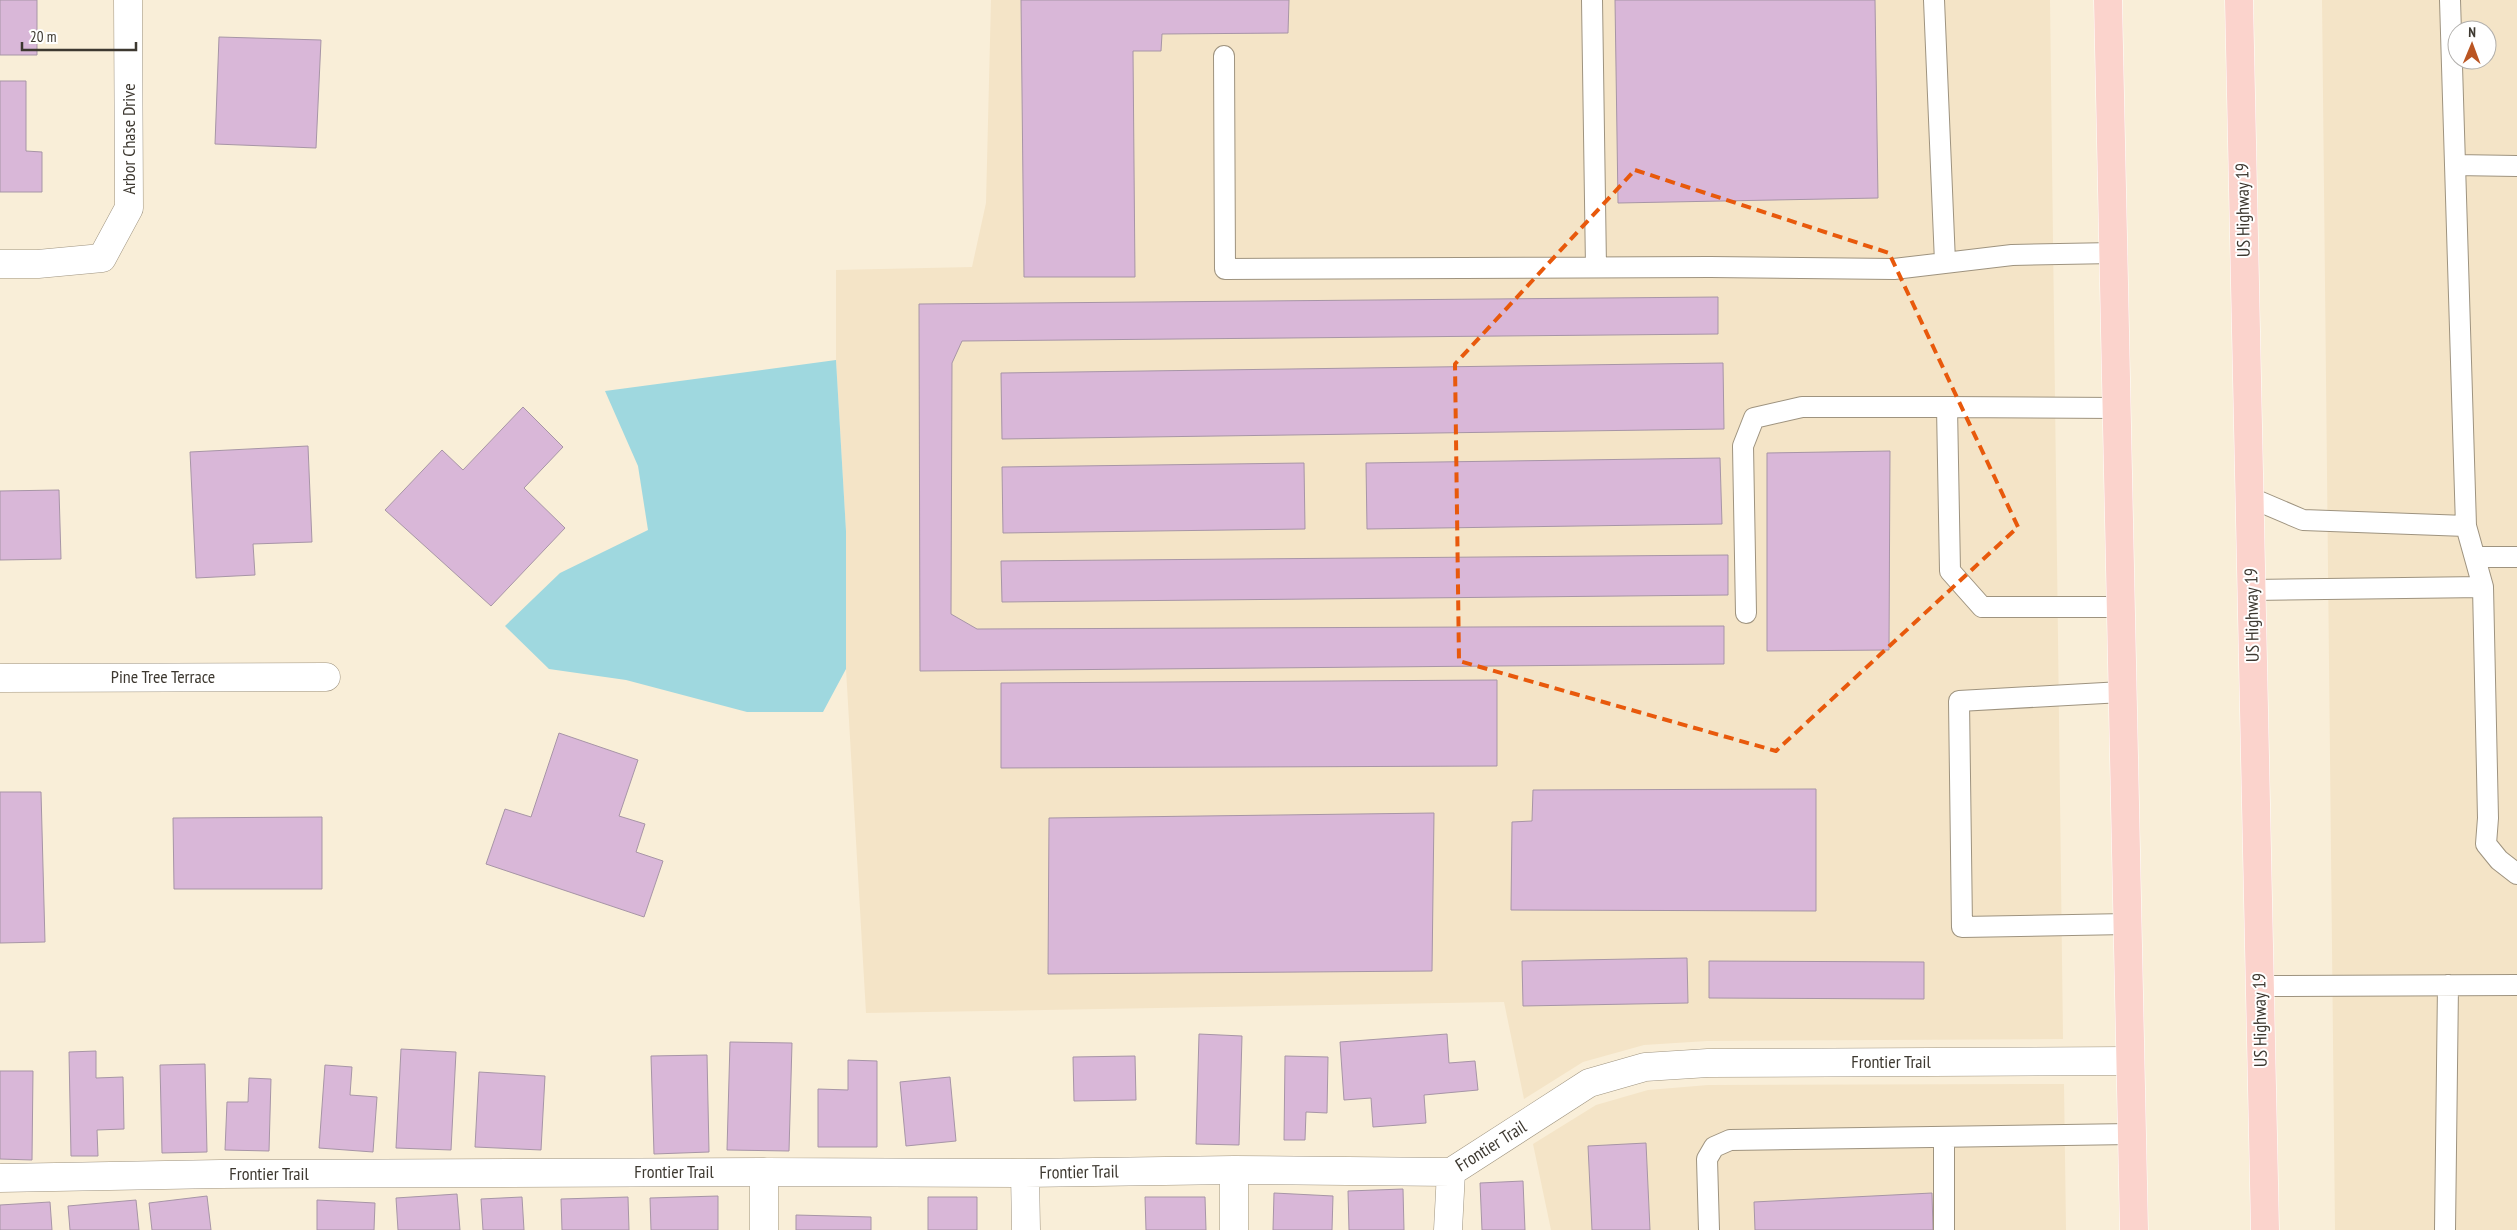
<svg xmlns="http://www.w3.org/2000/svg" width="2517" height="1230" font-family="'PT Sans Narrow',sans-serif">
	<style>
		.built { fill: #f4e4c7; fill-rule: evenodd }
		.water { fill: #9fd8df }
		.building { fill: #d9b7d8; stroke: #a795a6 }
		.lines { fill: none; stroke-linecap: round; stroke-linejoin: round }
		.service-casing { stroke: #9e937f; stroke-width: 22 }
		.minor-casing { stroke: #9e937f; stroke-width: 29 }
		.trunk-casing { stroke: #fff; stroke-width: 29 }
		.service { stroke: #fff; stroke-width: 20 }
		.minor { stroke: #fff; stroke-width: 28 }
		.trunk { stroke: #fbd3cc; stroke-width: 28 }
		.marked { fill: none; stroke: #e8590c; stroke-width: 4; stroke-dasharray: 10 6; stroke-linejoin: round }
		.labels { text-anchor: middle; stroke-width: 4; stroke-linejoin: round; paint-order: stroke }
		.street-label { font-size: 18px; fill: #3d3830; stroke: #fff }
	</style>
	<rect width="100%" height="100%" fill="#f9eed8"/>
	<path class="built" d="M991 0H2050L2063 1039 1707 1041 1644 1045 1583 1062 1524 1099 1504 1002 866 1013 846 669V531L836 360V270L972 267 986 203Z
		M2322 0H2517V1230H2335ZM2457 30H2487V60H2457Z
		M2064 1084 2066 1230H1551L1533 1144 1596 1105 1648 1090 1708 1085Z"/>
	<path class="water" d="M836 360 846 531V669L823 712H747L626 680 549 669 505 626 560 573 648 530 638 466 605 391Z"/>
	<path class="building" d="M0 0H37V55H0Z
		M1021 0H1289L1288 33 1162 34 1161 51H1133L1135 277H1024Z
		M1615 0H1875L1878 198 1618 203Z
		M219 37 321 40 316 148 215 144Z
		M0 81H26V151L42 152V192H0Z
		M1718 297V334L962 341 952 363 951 614 977 629 1724 626V664L920 671 919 304Z
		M1723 363 1724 429 1002 439 1001 373Z
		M523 407 563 447 524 488 565 528 491 606 385 510 442 450 463 470Z
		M308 446 312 542 253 544 255 575 196 578 190 452Z
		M1890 451 1889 650 1767 651V453Z
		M1720 458 1722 524 1367 529 1366 463Z
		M1304 463 1305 529 1003 533 1002 467Z
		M59 490 61 559 0 560V491Z
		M1728 555V595L1002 602 1001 561Z
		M1497 680V766L1001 768V683Z
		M559 733 638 760 619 816 645 824 636 852 663 861 644 917 486 864 505 809 531 817Z
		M1816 789V911L1511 910 1512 822 1532 821 1533 790Z
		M0 792H41L45 942 0 943Z
		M1434 813 1432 971 1048 974 1049 818Z
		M322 817V889H174L173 818Z
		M1687 958 1688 1003 1523 1006 1522 961Z
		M1709 961 1924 962V999L1709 998Z
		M1199 1034 1242 1036 1239 1145 1196 1144Z
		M1447 1034 1449 1063 1475 1061 1478 1090 1424 1095 1426 1123 1373 1127 1371 1098 1344 1100 1340 1042Z
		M730 1042 792 1043 789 1151 727 1150Z
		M401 1049 456 1052 451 1150 396 1148Z
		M96 1051V1078L123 1077 124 1129 97 1130 98 1156H71L69 1052Z
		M707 1055 709 1152 654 1154 651 1056Z
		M1135 1056 1136 1100 1074 1101 1073 1057Z
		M1285 1056 1328 1057 1327 1113 1306 1112 1305 1140H1284Z
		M848 1060 877 1061V1147H818V1089L848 1090Z
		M205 1064 207 1152 162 1153 160 1065Z
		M325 1065 352 1067 350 1095 377 1097 373 1152 319 1148Z
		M0 1071H33L32 1160 0 1159Z
		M479 1072 545 1076 541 1150 475 1147Z
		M950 1077 956 1141 906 1146 900 1082Z
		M249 1078 271 1079 269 1151 225 1150 227 1102H248Z
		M1646 1143 1650 1230H1592L1588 1146Z
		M1523 1181 1525 1230H1482L1480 1183Z
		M1403 1189 1404 1230H1349L1348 1191Z
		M1274 1193 1333 1196 1332 1230H1273Z
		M1932 1193 1933 1230H1755L1754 1202Z
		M457 1194 460 1230H398L396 1198Z
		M207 1196 211 1230H152L149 1203Z
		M718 1196V1230H651L650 1198Z
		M522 1197 524 1230H483L481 1199Z
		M628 1197 629 1230H562L561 1199Z
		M928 1197H977V1230H928Z
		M1145 1197H1205L1206 1230H1146Z
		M136 1200 139 1230H70L68 1206Z
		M317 1200 375 1203 374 1230H317Z
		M50 1202 52 1230H0V1205Z
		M796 1215 871 1217V1230H796Z"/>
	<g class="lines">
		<defs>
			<path id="service" d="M1592 0 1596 267
				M1934 0 1945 262
				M2450 0 2466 526 2483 587 2488 818 2486 844 2499 860 2517 874
				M1224 56 1225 269 1710 267 1894 269 2012 255 2114 253
				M2455 165 2517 166
				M2117 408 1947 407 1950 571 1982 607H2120
				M2249 497 2303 520 2466 526
				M2475 557H2517
				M2252 590 2483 587
				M1746 613 1743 446 1754 418 1802 407H1947
				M2122 692 1959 701 1962 927 2127 924
				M2259 986 2517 985
				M1709 1230 1707 1159 1714 1147 1730 1140 2131 1134
				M1944 1230V1137
				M2445 1230 2448 985"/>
			<path id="minor" d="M0 264H38L102 258 129 208 128 0
				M0 678 326 677
				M1234 1170V1230
				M1025 1173 1026 1230
				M0 1178 220 1174 764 1172 1025 1173 1234 1170 1451 1172 1589 1083 1645 1067 1708 1063 2129 1061
				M764 1230V1172
				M1448 1230 1451 1172"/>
			<path id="trunk" d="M2108 0 2134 1230
				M2239 0 2265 1230"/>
		</defs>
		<use href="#service" class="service-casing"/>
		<use href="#minor" class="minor-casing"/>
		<use href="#trunk" class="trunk-casing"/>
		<use href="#service" class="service"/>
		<use href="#minor" class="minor"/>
		<use href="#trunk" class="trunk"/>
	</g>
	<path class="marked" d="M1635 170 1889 253 2018 527 1776 751 1459 661 1455 364Z"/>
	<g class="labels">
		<g class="street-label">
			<text transform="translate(129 139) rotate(-90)" y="6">Arbor Chase Drive</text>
			<text transform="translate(2243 210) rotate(-91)" y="6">US Highway 19</text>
			<text transform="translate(2252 615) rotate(-91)" y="6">US Highway 19</text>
			<text x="163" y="683">Pine Tree Terrace</text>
			<text transform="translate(2260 1020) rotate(-91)" y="6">US Highway 19</text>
			<text x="1891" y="1068">Frontier Trail</text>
			<text transform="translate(1491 1146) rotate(-32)" y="6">Frontier Trail</text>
			<text x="674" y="1178">Frontier Trail</text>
			<text transform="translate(1079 1172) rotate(-1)" y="6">Frontier Trail</text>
			<text x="269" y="1180">Frontier Trail</text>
		</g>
	</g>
	<g transform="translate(2472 45) rotate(1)"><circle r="24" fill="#ffffff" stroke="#b1afac"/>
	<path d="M0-4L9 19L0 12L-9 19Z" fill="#ba5522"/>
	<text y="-8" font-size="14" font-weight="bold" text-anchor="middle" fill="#3d3830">N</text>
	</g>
	<path d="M22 42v8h114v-8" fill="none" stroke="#3d3830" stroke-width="2.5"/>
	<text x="30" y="42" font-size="15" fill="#3d3830" stroke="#ffffff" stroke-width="4" paint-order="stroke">20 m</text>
</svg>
